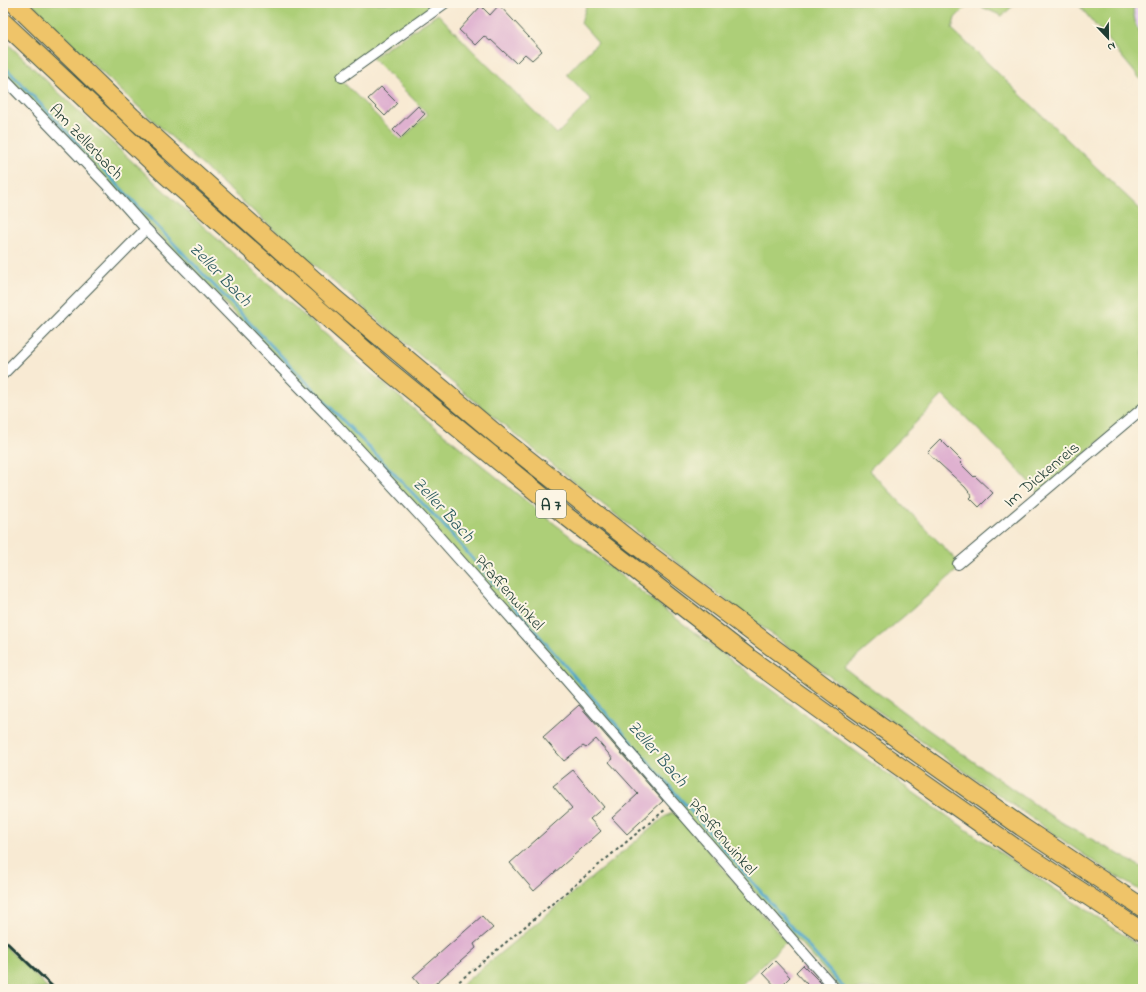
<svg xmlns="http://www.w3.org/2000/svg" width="1146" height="992" font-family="'Indie Flower',sans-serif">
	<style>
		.built { fill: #e9d2ee }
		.green { fill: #adcf78; stroke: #668656 }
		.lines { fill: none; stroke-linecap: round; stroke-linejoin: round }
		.stream { stroke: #4ca5ca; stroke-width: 3 }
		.building { fill: #dfb1d0 }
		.minor-casing { stroke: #40574c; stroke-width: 12 }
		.motorway-casing { stroke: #40574c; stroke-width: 20 }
		.path { stroke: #40574c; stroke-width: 2; stroke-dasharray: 3 3; stroke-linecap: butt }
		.minor { stroke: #fff; stroke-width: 10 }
		.motorway { stroke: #efc469; stroke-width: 18 }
		.rail { stroke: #1f3d34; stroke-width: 3 }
		.labels { text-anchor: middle; stroke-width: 4; stroke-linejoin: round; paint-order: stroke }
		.shield { fill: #fcf5e5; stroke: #617469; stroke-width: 1 }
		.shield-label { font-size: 16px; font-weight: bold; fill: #1f3d34 }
		.street-label { font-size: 17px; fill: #1f3d34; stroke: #fcf5e5 }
		.water-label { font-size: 18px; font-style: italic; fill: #2c5c61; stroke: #fcf5e5 }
	</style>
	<rect width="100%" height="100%" fill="#fcf5e5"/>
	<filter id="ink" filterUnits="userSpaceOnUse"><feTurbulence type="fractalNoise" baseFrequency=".025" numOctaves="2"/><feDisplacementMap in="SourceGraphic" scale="8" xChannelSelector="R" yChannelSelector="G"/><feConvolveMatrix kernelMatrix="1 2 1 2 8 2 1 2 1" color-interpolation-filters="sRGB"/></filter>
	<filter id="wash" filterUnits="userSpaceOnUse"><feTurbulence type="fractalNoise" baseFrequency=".012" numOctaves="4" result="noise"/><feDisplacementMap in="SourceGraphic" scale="16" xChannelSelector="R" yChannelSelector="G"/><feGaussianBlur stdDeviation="0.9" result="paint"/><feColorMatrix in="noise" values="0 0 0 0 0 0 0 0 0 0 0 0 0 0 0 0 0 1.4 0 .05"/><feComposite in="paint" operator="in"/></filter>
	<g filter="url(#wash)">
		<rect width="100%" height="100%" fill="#f8ead3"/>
		<path class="built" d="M1137 3H1143V36L1136 26 1133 10Z"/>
		<path class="green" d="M31 3H440L341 80 401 140 428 114 372 58 438 14 472 50 557 134 591 100 567 74 598 42 581 23 586 7 582 3H970L955 18 952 29 1143 212V404L1039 493 1009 460 943 395 869 470 962 566 844 668 913 719 1054 818 1143 868V892C1095 865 1051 831 1006 800 929 747 853 694 778 639 600 506 427 366 261 218 183 148 105 78 31 3Z
			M973 3H1016L1002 16Z
			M1077 3H1137L1133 10 1136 26 1143 36V80L1142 81Z
			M3 39C289 317 598 571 924 800 996 851 1070 899 1143 948V989H841L302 384 3 72Z
			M672 813 678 816 786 942 737 989H457L666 816Z
			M3 944 49 989H3Z"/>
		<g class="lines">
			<path class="stream" d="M3 65 445 527 845 989"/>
		</g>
		<g id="blocks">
			<path class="building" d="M499 5 542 51 532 60 525 54 516 63 491 40 490 41 484 36 475 45 459 30 481 6 490 15Z
				M381 87 397 103 385 116 368 99Z
				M418 106 425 114 401 138 393 130Z
				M940 439 962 461 960 463 974 477 975 476 993 493 979 507 970 498 972 496 965 487 927 452Z
				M579 705 663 801 627 834 612 818 638 794 609 762 613 759 596 739 586 748 583 746 564 761 543 737Z
				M573 770 604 807 590 819 601 831 534 891 510 863 572 808 553 786Z
				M482 916 493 928 474 944 476 948 429 989H423L413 977Z
				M775 961 790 977 778 989 763 973Z
				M803 965 821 983 826 989H801L807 984 796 972Z"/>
		</g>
	</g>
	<g filter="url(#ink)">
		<use href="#blocks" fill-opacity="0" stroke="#40574c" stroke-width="1"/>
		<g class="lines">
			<defs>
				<path id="minor" d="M3 77 106 184 146 229 330 418 425 521 554 666 835 989
					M342 77 445 3
					M3 374 146 229
					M958 564 1143 408"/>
				<path id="motorway" d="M14 3 132 117 335 299 502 439 632 542 836 695 1022 827 1143 908
					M3 22 165 174 385 368 566 516 749 658 886 757 1018 850 1143 932"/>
			</defs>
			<use href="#minor" class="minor-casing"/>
			<use href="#motorway" class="motorway-casing"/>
			<path class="path" d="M450 989 666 809"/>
			<use href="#minor" class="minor"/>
			<use href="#motorway" class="motorway"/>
			<path class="rail" d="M3 939 55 989"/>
		</g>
	</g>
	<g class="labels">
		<rect class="shield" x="536" y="490" width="30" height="28" rx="3"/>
		<g class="shield-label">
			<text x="551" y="510">A 7</text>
		</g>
		<g class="street-label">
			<text transform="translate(87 141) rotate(46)" y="6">Am Zellerbach</text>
			<text transform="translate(1041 474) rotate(-40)" y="6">Im Dickenreis</text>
			<text transform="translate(510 592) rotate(48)" y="6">Pfaffenwinkel</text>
			<text transform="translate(723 836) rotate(49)" y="6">Pfaffenwinkel</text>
		</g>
		<g class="water-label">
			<text transform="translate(221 274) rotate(46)" y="6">Zeller Bach</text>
			<text transform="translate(444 509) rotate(47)" y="6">Zeller Bach</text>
			<text transform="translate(658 753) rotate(49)" y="6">Zeller Bach</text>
		</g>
	</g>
	<rect width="1146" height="992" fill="none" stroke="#fcf5e5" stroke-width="16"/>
	<g transform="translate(1108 38) rotate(158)" stroke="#fcf5e5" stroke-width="3" paint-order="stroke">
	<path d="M0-3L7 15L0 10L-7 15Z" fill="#1f3d34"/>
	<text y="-6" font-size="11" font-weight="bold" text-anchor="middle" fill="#1f3d34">N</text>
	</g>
</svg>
